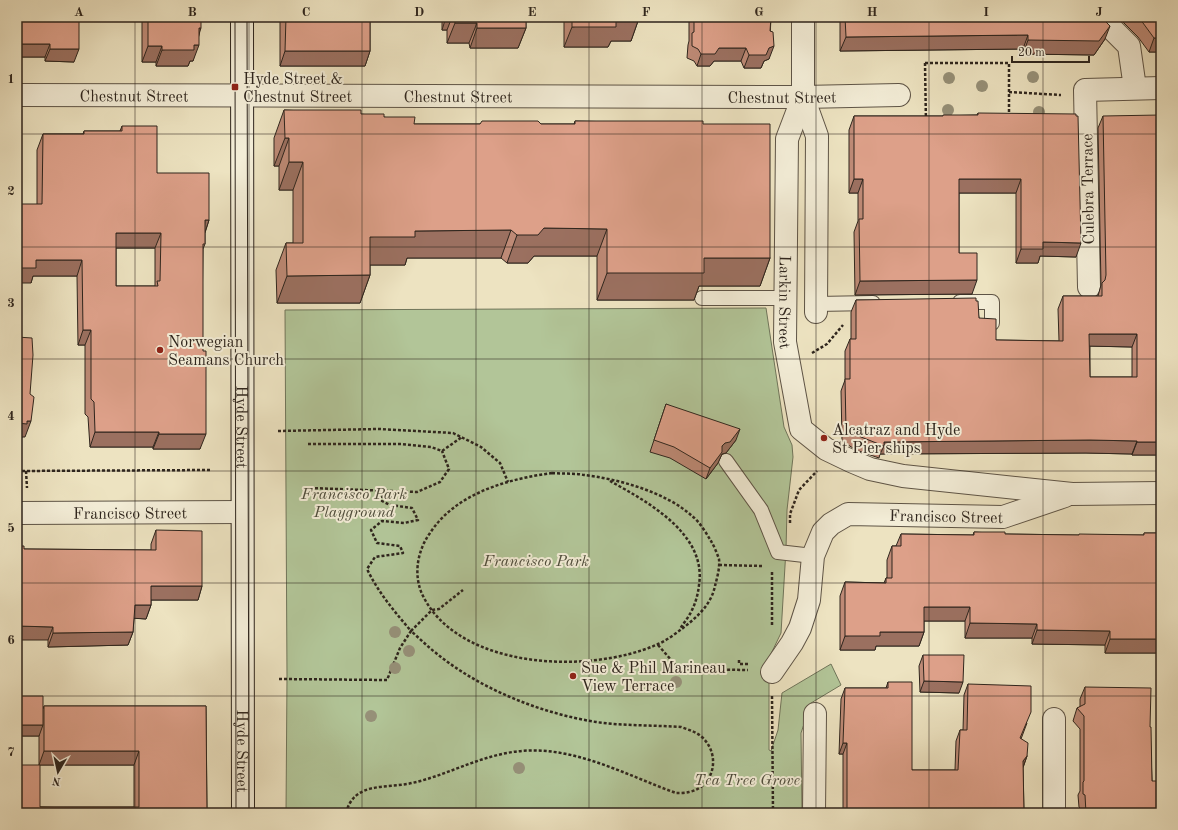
<svg xmlns="http://www.w3.org/2000/svg" width="1178" height="830" font-family="'Old Standard TT',serif">
	<style>
		.green { fill: #b2c598; stroke: #70755a }
		.lines { fill: none; stroke-linecap: round; stroke-linejoin: round }
		.lane-casing { stroke: #5e5446; stroke-width: 16 }
		.street-casing { stroke: #5e5446; stroke-width: 24 }
		.secondary-casing { stroke: #2e251d; stroke-width: 24 }
		.path { stroke: #2e251d; stroke-width: 2.5; stroke-dasharray: 3 2; stroke-linecap: butt }
		.lane { stroke: #f3edd7; stroke-width: 14 }
		.street { stroke: #f3edd7; stroke-width: 22 }
		.secondary { stroke: #f3edd7; stroke-width: 22 }
		.tram { stroke: #2e251d; stroke-width: 1 }
		.tree { fill: #969078 }
		.wall { fill: #be8a76; stroke: #2e251d; fill-rule: evenodd }
		.shaded-wall { fill: #9b7060; stroke: #2e251d }
		.building { fill: #dda089; stroke: #2e251d; fill-rule: evenodd }
		.grid { fill: none; stroke: #2e251d; stroke-width: 1; stroke-opacity: 0.55 }
		.poi-dot { fill: #8f2418; stroke: #f3edd7; stroke-width: 1.5 }
		.labels { text-anchor: middle; stroke-width: 4; stroke-linejoin: round; paint-order: stroke }
		.poi-label { font-size: 16px; fill: #2e251d; stroke: #f3edd7; text-anchor: start }
		.street-label { font-size: 16px; fill: #2e251d; stroke: #f3edd7 }
		.park-label { font-size: 16px; font-style: italic; fill: #4f4d3c; stroke: #f3edd7 }
		.neatline { fill: none; stroke: #2e251d; stroke-width: 1.5 }
		.grid-label { font-size: 13px; text-anchor: middle; font-weight: bold; fill: #2e251d }
	</style>
	<rect width="100%" height="100%" fill="#ede3c1"/>
	<filter id="stains"><feTurbulence type="fractalNoise" baseFrequency=".005" numOctaves="4"/><feColorMatrix values="0 0 0 0 .2 0 0 0 0 .09 0 0 0 0 .02 0 0 0 .5 -.17"/></filter>
	<radialGradient id="worn" r=".72"><stop offset=".6" stop-color="#630" stop-opacity="0"/><stop offset="1" stop-color="#630" stop-opacity=".3"/></radialGradient>
	<path class="green" d="M766 308 784 427 792 445 793 457 787 510 786 549 781 633 769 658V750L771 751 778 730 782 693 831 664 841 685 811 703 801 733 802 813H286L287 677 285 310Z"/>
	<g class="lines">
		<defs>
			<path id="lane" d="M702 298H785
				M960 302H992V323
				M816 304 873 303
				M726 461 761 510 778 552 813 556"/>
			<g id="street">
				<path d="M803 17V97L817 136 816 312"/>
				<path d="M1100 17 1129 46 1135 88"/>
				<path id="s1" d="M17 95 803 97 899 95"/>
				<path id="s2" d="M803 97 787 139 785 342 801 429 826 449 851 461 870 469 903 476 1072 494 1161 493"/>
				<path d="M1089 287 1085 90 1161 88"/>
				<path id="s3" d="M17 513 242 512"/>
				<path id="s4" d="M772 672 792 643 800 628 809 600 813 556 823 532 831 524 848 514 1003 517 1065 496"/>
				<path d="M1054 719V813"/>
				<path d="M814 813 815 714"/>
			</g>
			<g id="secondary">
				<path id="s5" d="M242 17 243 813"/>
			</g>
		</defs>
		<use href="#lane" class="lane-casing"/>
		<use href="#street" class="street-casing"/>
		<use href="#secondary" class="secondary-casing"/>
		<path class="path" d="M925 63H1009V123L926 124Z
			M1009 92 1061 95
			M812 353 827 344 843 325
			M278 431 379 429 453 433 481 447 500 463 508 482
			M308 444H401L431 447 442 451 462 437
			M17 471 210 470
			M26 471 27 488
			M552 473C563 474 574 473 584 475 618 479 666 492 692 516 700 522 706 533 711 541 714 546 717 553 719 559 720 568 717 578 715 586 711 605 697 617 683 628 675 634 666 641 656 645 589 674 460 670 423 596 413 576 417 551 430 533 456 493 508 479 552 473Z
			M610 481C648 502 707 534 699 585 698 595 695 605 690 614 687 619 683 624 680 629
			M310 488 417 492 440 482 449 469 442 451
			M790 523V514L799 490 817 471
			M719 565 763 566
			M772 572V627
			M658 645 679 669 748 670
			M739 660V664H750
			M279 679 387 680 400 648 411 631C394 611 378 592 367 569L375 557 403 553 400 546 377 543 371 530 382 521 404 523 418 520 412 508 390 505 382 501 383 491
			M772 696 773 813
			M346 813C354 781 386 789 412 783 444 776 474 759 507 753 566 741 623 774 676 793 680 793 685 793 689 792 714 787 721 756 703 738 697 732 689 730 681 727 653 725 624 726 596 722 540 713 480 689 436 653 427 646 419 638 411 631L432 610 439 609 463 590"/>
		<use href="#lane" class="lane"/>
		<use href="#street" class="street"/>
		<use href="#secondary" class="secondary"/>
		<path class="tram" d="M235 17 236 813
			M247 17 249 813"/>
	</g>
	<g class="tree">
		<circle cx="1033" cy="77" r="6"/>
		<circle cx="949" cy="78" r="6"/>
		<circle cx="982" cy="86" r="6"/>
		<circle cx="948" cy="110" r="6"/>
		<circle cx="1039" cy="112" r="6"/>
		<circle cx="395" cy="632" r="6"/>
		<circle cx="409" cy="651" r="6"/>
		<circle cx="395" cy="668" r="6"/>
		<circle cx="676" cy="682" r="6"/>
		<circle cx="371" cy="716" r="6"/>
		<circle cx="519" cy="768" r="6"/>
	</g>
	<path class="wall" d="M17 17 74 62 45 61V57H17Z
		M142 17H201L199 35 193 61H190L188 66H156V62H142Z
		M280 17H370V51L365 66H280Z
		M442 17H526V28L518 48H470L469 43H447V30H442Z
		M564 17H638V21L631 41H611L608 47H564Z
		M689 17H771L769 59 764 61 761 68H744L741 61H714L710 66H697L694 61 687 58 688 45 689 41Z
		M840 17H1101L1105 39 1094 55 1023 54V49L840 51Z
		M1118 17H1161V52H1149L1138 37Z
		M284 110 361 114 384 117 414 124H574L575 121 703 124 770 258 760 286H699L694 300H597V256H534L528 263H507L501 258H407L405 265H370V275L360 303H277L276 270 286 243H293V190H279V166H274V138Z
		M978 113 1076 257 1040 256 1038 263H1016V193H959V253L972 294 855 295 854 232 858 221V193H849V130L854 116H942L977 115Z
		M1103 116 1158 197 1161 455H1132V454L1086 453 880 454 879 458 856 450 842 441 841 391 845 380V351L850 339H851V312L856 300 976 301 979 318 996 340 1059 341 1058 309 1063 296H1098L1101 285 1098 128ZM1090 346 1132 347V377H1090Z
		M122 126 157 173 209 220 205 233V244L203 249 200 449H153V447H90L88 417 85 414V345H78L77 276H33L31 283 37 204V150L43 134H83L84 131H120ZM116 248H155V286H116Z
		M666 404 736 440 726 453 722 454 718 463 706 479 670 458 650 452Z
		M156 530 202 586 198 600H151V605L146 619 134 618 133 632 128 645 48 647V640L24 549 151 550V544Z
		M974 532 1005 534 1078 535H1144V533H1161V653H1105V645L1032 644V638H965V621H924V632L919 646H876L875 650H840V596L845 582 884 583 886 578H887V560L892 546H896L901 534 973 535Z
		M923 655 959 693 920 692 919 666Z
		M888 682 912 770H955L956 741 960 730H963L964 695 968 684 1027 723 1021 739 1027 756 1023 768 1024 813H843V754H839L841 699 845 688H886Z
		M1085 687 1150 727 1152 781 1161 813H1081L1080 808 1079 807 1078 795 1080 791V729L1073 721 1077 708 1080 707V699Z
		M17 696 43 709 44 706H206L207 813 40 807H134V765H39V735V736H17Z"/>
	<path class="shaded-wall" d="M446 17H452L447 30H442Z
		M616 21H638L631 41H611L608 47H564L572 27Z
		M455 23H477L469 43H447Z
		M1110 26 1105 39 1094 55 1023 54 1028 40Z
		M199 28H201L196 44Z
		M477 28H526L518 48H470Z
		M1028 35 1023 49 840 51 846 37Z
		M1154 38H1161V52H1149Z
		M19 44H50L45 57H17V49Z
		M194 45H199L193 61H190L188 66H156L162 50Z
		M148 46H162L156 62H142Z
		M774 46 769 59 764 61 761 68H744L749 55Z
		M719 48H746L741 61H714L710 66H697L701 54Z
		M50 49H79L74 62 45 61Z
		M285 51H370L365 66H280Z
		M285 138H289L279 166H274Z
		M289 162H303L293 190H279Z
		M854 179H863L858 193H849Z
		M959 179H1021L1016 193H954Z
		M1158 185H1161V197H1153Z
		M205 220H209L204 235Z
		M544 228 607 229 597 256H534L528 263H507L517 235Z
		M511 230 501 258H407L405 265H360L370 237 415 231Z
		M116 233H161L155 248H111Z
		M1043 242 1081 243 1076 257 1040 256 1038 263H1016L1021 249Z
		M704 258H770L760 286H699L694 300H597L607 273Z
		M36 260H82L77 276H33L31 283H17V268Z
		M370 275 360 303H277L287 276Z
		M977 280 972 294 855 295 860 281Z
		M83 330H91L85 345H78Z
		M1089 334H1137L1132 347 1085 346Z
		M27 421H31L25 437H22L21 440 17 439V423Z
		M740 429 736 440 726 453 722 454 718 463 706 479 710 468 722 446Z
		M95 432H159L153 447H90Z
		M159 434H206L200 449H153Z
		M1090 440 1137 441 1132 454 1086 453 880 454 884 446V442Z
		M1137 442H1161V455H1132Z
		M151 586H202L198 600H146Z
		M135 605H151L146 619 130 618Z
		M924 607H970L965 621H919Z
		M970 623 1037 624 1032 638H965Z
		M17 626 53 627 48 640H17Z
		M1037 630 1110 631 1105 645 1032 644Z
		M133 632 128 645 48 647 53 633Z
		M880 632H924L919 646H876L875 650H840L845 636Z
		M1110 639H1161V653H1105Z
		M924 681 963 682 959 693 920 692Z
		M17 725H43L39 736H17Z
		M843 743H847L843 754H839Z
		M44 751H139L134 765H39Z
		M1027 756 1023 767 1019 772 1023 761Z"/>
	<path class="building" d="M17 17H79V49H50V44H19V41H17Z
		M148 17H201V28H199V45H194V50H162V46H148Z
		M286 17H370V51H285Z
		M455 17H526V28H477V23H455Z
		M572 17H638V21H616V27H572Z
		M694 17H771L770 31 773 32 774 46 769 48 766 55H749L746 48H719L715 54H701L698 49 692 46V33L694 32Z
		M845 17H1101L1110 26 1099 41 1028 40V35L846 37Z
		M1137 17H1161V38H1154L1143 23Z
		M284 110H361V114H384V117H415L414 124H480L482 121H538L541 124H575V121H703V124H770V258H704V273H607V229L544 228 538 235H517L511 230 415 231V237H370V275L287 276 286 243H303V162H289V138H285Z
		M978 113 1076 114V116H1078L1081 243 1043 242V249H1021V179H959V253H977V280L860 281 859 219H863V179H854V116H943V115H978Z
		M1160 115V118H1161V185H1158L1159 250H1161V442H1137V441L1090 440 884 442V446L861 437 846 429 845 379H850V339H856V300L976 298V301H978L979 318 996 319V340L1063 341V296H1102V283L1105 280 1106 275 1103 116ZM1089 334H1137V377H1090Z
		M122 126H157V173H209V220H205V244H203V351H206V434H159V432H95L94 402 91 399V330H83L82 260H36V268H17V204H42L43 134H84V131H122ZM116 233H161L160 281H157L158 286H116Z
		M17 337 32 338 33 355 30 394 34 397 31 421H27V424L17 423Z
		M666 404 740 429 730 442 725 443 722 446V452L710 468 674 447 654 440Z
		M156 530 202 531V586H151V605H135L133 632 53 633V627L17 626V546H24V549L156 550Z
		M974 532H1005V534L1079 535V534L1144 535V533H1161V639H1110V631L1037 630V624L970 623V607H924V632H880V636H845V582L886 583V578H892V546H901V534L974 535Z
		M923 655H964L963 682 924 681Z
		M888 682H912V770H958L960 730H967L968 684 1031 686V712L1020 738 1028 743 1027 756 1023 761 1024 813H847V743H843L845 688H888Z
		M1085 687 1151 688 1150 727H1151L1152 781H1161V813H1086L1085 795 1083 794V782L1084 781V716L1077 708 1085 704Z
		M17 696H43V725H17Z
		M44 706H206L207 813H17V765H40V807H139V751H44Z"/>
	<path class="grid" d="M135 17V813M249 17V813M362 17V813M476 17V813M589 17V813M702 17V813M816 17V813M929 17V813M1043 17V813M17 134H1161M17 247H1161M17 359H1161M17 471H1161M17 583H1161M17 696H1161"/>
	<g class="poi-dot">
		<rect x="231" y="83" width="8" height="8" rx="2"/>
		<circle cx="160" cy="350" r="4"/>
		<circle cx="824" cy="438" r="4"/>
		<circle cx="573" cy="676" r="4"/>
	</g>
	<g class="labels">
		<g class="poi-label">
			<text x="243" y="84">Hyde Street &amp;<tspan x="243" dy="18">Chestnut Street</tspan></text>
			<text x="168" y="347">Norwegian<tspan x="168" dy="18">Seamans Church</tspan></text>
			<text x="832" y="435">Alcatraz and Hyde<tspan x="832" dy="18">St Pier ships</tspan></text>
			<text x="581" y="673">Sue &amp; Phil Marineau<tspan x="581" dy="18">View Terrace</tspan></text>
		</g>
		<g class="street-label">
			<text dy="6" stroke="none"><textPath href="#s1" startOffset="117">Chestnut Street</textPath></text>
			<text dy="6" stroke="none"><textPath href="#s1" startOffset="441">Chestnut Street</textPath></text>
			<text dy="6" stroke="none"><textPath href="#s1" startOffset="765">Chestnut Street</textPath></text>
			<text transform="translate(1087 189) rotate(-91)" y="6">Culebra Terrace</text>
			<text dy="6" stroke="none"><textPath href="#s2" startOffset="208">Larkin Street</textPath></text>
			<text dy="6" stroke="none"><textPath href="#s5" startOffset="410">Hyde Street</textPath></text>
			<text dy="6" stroke="none"><textPath href="#s3" startOffset="113">Francisco Street</textPath></text>
			<text dy="6" stroke="none"><textPath href="#s4" startOffset="281">Francisco Street</textPath></text>
			<text dy="6" stroke="none"><textPath href="#s5" startOffset="734">Hyde Street</textPath></text>
		</g>
		<g class="park-label">
			<text x="354" y="499">Francisco Park<tspan x="354" dy="18">Playground</tspan></text>
			<text x="536" y="566">Francisco Park</text>
			<text x="747" y="785">Tea Tree Grove</text>
		</g>
	</g>
	<rect width="1178" height="830" fill="none" stroke="#ede3c1" stroke-width="44"/>
	<g transform="translate(58 772) rotate(189)" stroke="#f3edd7" stroke-width="3" paint-order="stroke">
	<path d="M0-3L7 15L0 10L-7 15Z" fill="#2e251d"/>
	<text y="-6" font-size="11" font-weight="bold" text-anchor="middle" fill="#2e251d">N</text>
	</g>
	<path d="M1012 56v6h77v-6" fill="none" stroke="#2e251d" stroke-width="2"/>
	<text x="1018" y="56" font-size="12" fill="#2e251d" stroke="#f3edd7" stroke-width="3" paint-order="stroke">20 m</text>
	<rect x="22" y="22" width="1134" height="786" class="neatline"/>
	<g class="grid-label">
		<text x="79" y="16">A</text>
		<text x="192" y="16">B</text>
		<text x="306" y="16">C</text>
		<text x="419" y="16">D</text>
		<text x="532" y="16">E</text>
		<text x="646" y="16">F</text>
		<text x="759" y="16">G</text>
		<text x="872" y="16">H</text>
		<text x="986" y="16">I</text>
		<text x="1099" y="16">J</text>
		<text x="11" y="83">1</text>
		<text x="11" y="195">2</text>
		<text x="11" y="307">3</text>
		<text x="11" y="420">4</text>
		<text x="11" y="532">5</text>
		<text x="11" y="644">6</text>
		<text x="11" y="756">7</text>
	</g>
	<rect width="100%" height="100%" filter="url(#stains)"/>
	<rect width="100%" height="100%" fill="url(#worn)"/>
</svg>
